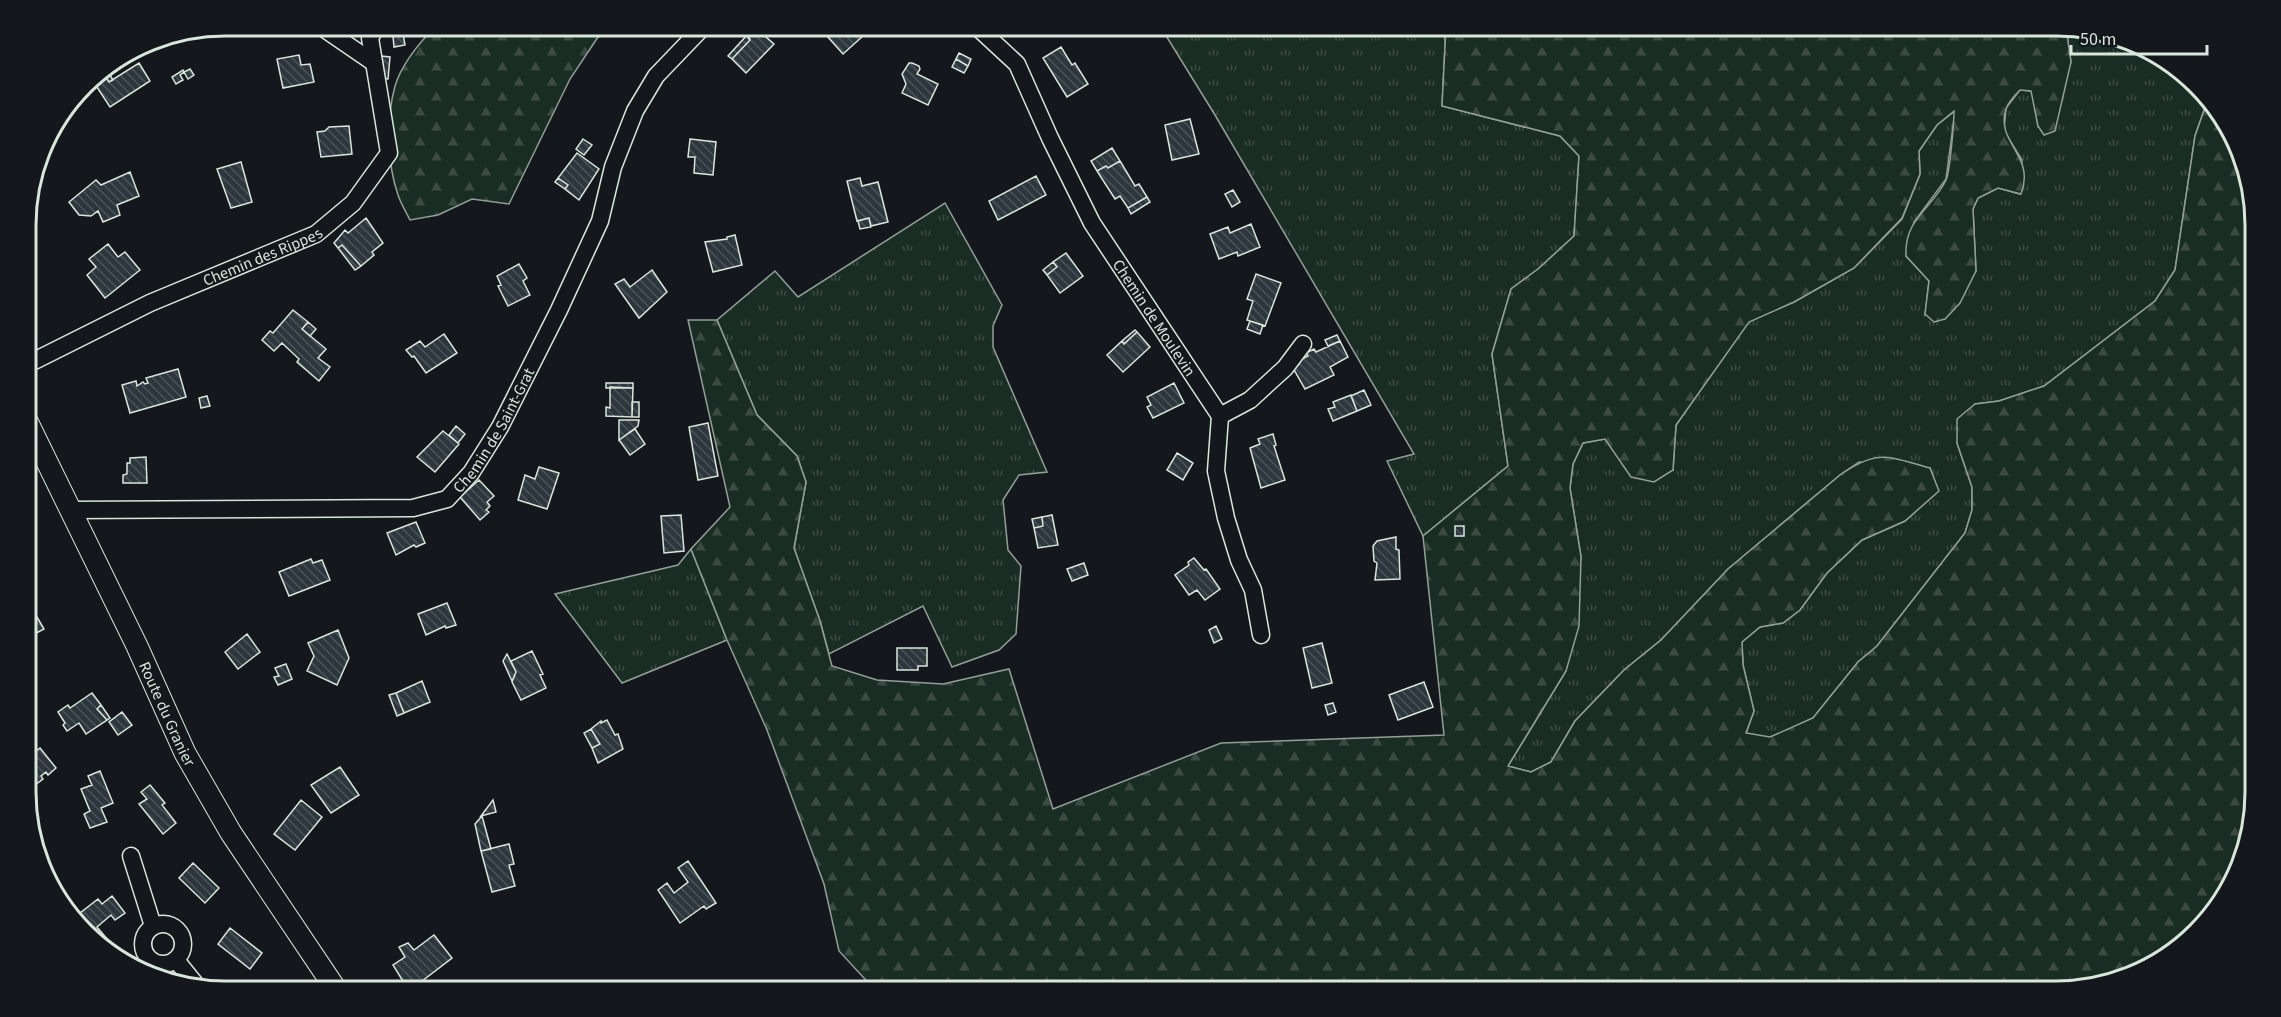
<svg xmlns="http://www.w3.org/2000/svg" width="2281" height="1017" font-family="'Source Sans 3',sans-serif">
	<style>
		.grass { fill: url(#grass-tufts); stroke: #939e99; stroke-width: 1.5 }
		.forest { fill: url(#forest-firs); stroke: #939e99; stroke-width: 1.5 }
		.building { fill: url(#building-back-hatch); stroke: #d8e6dc; stroke-width: 1.5 }
		.lines { fill: none; stroke-linecap: round; stroke-linejoin: round }
		.minor-casing { stroke: #d8e6dc; stroke-width: 19 }
		.tertiary-casing { stroke: #d8e6dc; stroke-width: 23 }
		.minor { stroke: #14181c; stroke-width: 16 }
		.tertiary { stroke: #14181c; stroke-width: 21 }
		.labels { text-anchor: middle; stroke-width: 4.5; stroke-linejoin: round; paint-order: stroke }
		.street-label { font-size: 16px; fill: #d8e6dc; stroke: #14181c }
		.rim { fill: none; stroke: #d8e6dc; stroke-width: 3 }
	</style>
	<defs>
		<pattern id="grass-tufts" width="24" height="20" patternUnits="userSpaceOnUse" patternTransform="scale(1.5)"><rect width="24" height="20" fill="#1a2d24"/><path d="M3 7l-1-3M5 7V3M7 7l1-3M15 17l-1-3M17 17v-4M19 17l1-3" fill="none" stroke="#3b4b43"/></pattern>
		<pattern id="forest-firs" width="22" height="20" patternUnits="userSpaceOnUse" patternTransform="scale(1.5)"><rect width="22" height="20" fill="#1a2d24"/><path d="M5 1l3.5 6h-7zM16 11l3.5 6h-7z" fill="#3b4b43"/></pattern>
		<pattern id="building-back-hatch" width="6" height="6" patternUnits="userSpaceOnUse" patternTransform="scale(1.5)"><rect width="6" height="6" fill="#2c363c"/><path d="M-1 5l2 2M0 0l6 6M5-1l2 2" fill="none" stroke="#4a5358"/></pattern>
	</defs>
	<rect width="100%" height="100%" fill="#14181c"/>
	<path class="grass" d="M1160 26H1446L1442 106 1560 136 1579 156 1574 236 1538 269 1511 289 1492 354 1508 466 1423 536 1387 461 1414 454 1215 115Z
		M2066 28 2133 41 2208 99 2195 136 2175 270 2155 301 2044 386 1999 401 1975 404 1957 443 1972 487V510L1965 533 1877 646 1858 662 1813 718 1770 738 1746 733 1754 711 1743 665 1742 642 1760 627 1783 623 1800 610 1827 573 1862 540 1905 521 1938 491 1930 468 1859 462 1840 475 1728 569 1661 640 1624 670 1575 721 1551 762 1531 772 1508 766 1566 671 1581 557 1570 488 1573 464 1583 443 1605 439 1673 470 1676 425 1749 321 1794 302 1854 268 1902 219 1920 174 1919 151 1937 125 1955 111 1946 179 1914 222 1906 256 1929 281 1925 315 1976 271 1973 209 1978 198 1998 188 2020 194 2022 160 2004 131 2006 108 2020 90 2032 91 2038 126 2071 62Z
		M945 203 1002 305 993 326V347L1047 472 1019 475 1003 500 1008 550 1021 566 1016 634 999 650 952 667 923 606 829 654 820 621 794 548 806 482 797 456 757 415 717 320 775 271 798 297Z
		M691 549 727 640 622 683 555 594 678 565Z"/>
	<path class="forest" d="M436 26H641L598 37 570 79 509 204 472 199 438 215 410 220C406 212 401 204 398 195 387 163 386 119 395 86 402 63 420 42 436 26Z
		M1446 26H2056L2066 28 2071 62 2055 131 2044 135 2038 126 2031 91 2020 90C2015 95 2008 103 2006 109 1995 143 2036 155 2021 194L1998 188 1978 198 1973 209 1976 271 1960 303 1945 319 1934 322 1925 314 1929 281 1906 256C1904 218 1933 208 1946 180 1950 172 1954 122 1954 111L1937 125 1919 151 1920 174 1902 218 1854 268 1794 302 1749 322 1676 425 1673 470 1654 482 1631 477 1605 439 1583 443 1573 464 1570 488 1581 557 1579 626 1566 671 1508 766 1531 772 1551 762 1575 721 1624 670 1661 640 1728 569 1840 475C1878 448 1889 457 1930 468L1939 491 1905 521 1862 540 1827 573 1800 610 1783 623 1760 627 1742 642 1743 665 1754 711 1746 733 1770 737 1813 718 1858 662 1877 646 1965 533 1972 510V487L1957 443V419L1975 404 1999 401 2044 386 2155 301 2175 270 2195 136 2208 99 2214 104 2254 199 2255 792 2240 869 2214 914 2167 958 2069 991H876L839 951 824 884 767 730 727 640 691 549 730 507 688 320H717L757 415 797 456 806 482 794 548 820 621 832 666 877 680 943 684 1009 669 1053 809 1221 743 1444 735 1423 536 1508 466 1492 354 1511 289 1538 269 1574 236 1579 156 1560 136 1442 106Z"/>
	<path class="building" d="M839 26H874L843 54 827 36Z
		M757 29 774 44 746 73 732 59 750 40 748 38Z
		M403 34 405 45 394 47 393 36Z
		M748 34 750 40 732 59 728 56Z
		M1061 47 1072 65 1075 63 1088 84 1067 97 1043 58Z
		M959 53 971 59 968 66 956 59Z
		M299 55 301 65 310 64 314 82 283 88 277 59Z
		M381 56 390 57 388 79 379 78Z
		M956 59 968 66 964 73 952 67Z
		M139 63 150 81 110 107 91 78 102 71 109 82Z
		M909 63H912L919 66 920 69 917 74 938 84 928 105 902 93 906 84 902 74Z
		M106 69 113 80 109 82 102 71Z
		M190 69 194 75 188 79 184 72Z
		M183 70 184 72 180 75 183 80 176 84 172 77Z
		M1190 119 1199 154 1172 160 1165 125Z
		M349 126 352 154 321 157 317 132 325 131 329 127Z
		M583 139 592 145 584 155 576 149Z
		M690 139 716 142 713 175 694 173 695 157H688Z
		M1112 148 1120 161 1108 168 1106 166 1097 171 1091 161Z
		M577 153 599 169 579 200 565 189 568 185 558 178Z
		M1120 161 1135 186 1139 184 1147 197 1128 208 1120 196 1115 199 1097 171 1106 166 1108 168Z
		M241 162 252 202 231 208 217 169Z
		M130 172 139 196 117 205 120 215 103 222 98 211 91 216 79 215 69 202 96 180 101 185Z
		M1036 176 1046 195 998 220 989 201Z
		M558 178 568 185 565 189 555 182Z
		M860 178 862 186 878 182 888 222 871 226 869 218 857 221 847 181Z
		M1233 190 1240 202 1232 207 1225 194Z
		M1147 197 1150 202 1131 214 1128 208Z
		M366 218 383 243 372 252 374 255 361 266 342 245 338 248 334 243 345 230 348 233Z
		M869 218 871 227 860 229 858 221Z
		M1251 224 1260 247 1238 256 1237 252 1219 259 1210 234 1228 227 1230 233Z
		M735 235 742 265 713 272 705 242 727 239V237Z
		M108 244 118 257 125 252 140 270 105 298 87 275 96 267 89 259Z
		M342 245 361 266 355 270 338 248Z
		M1066 253 1083 276 1060 293 1047 275 1057 267 1053 262Z
		M1053 262 1057 267 1047 275 1043 270Z
		M519 264 527 278 523 281 530 295 508 306 498 286 501 285 497 276Z
		M652 270 667 292 639 318 615 284 624 279 630 287Z
		M1256 274 1281 283 1265 326 1247 320 1253 301 1247 299Z
		M293 310 308 322 302 329 326 349 318 358 330 367 319 381 297 362 299 359 282 343 274 351 262 340 270 331 273 333Z
		M1250 321 1263 325 1260 334 1247 329Z
		M308 322 316 329 310 336 302 329Z
		M1135 330 1137 332 1124 344 1122 341Z
		M1137 332 1150 347 1123 372 1107 355 1122 341 1124 344Z
		M444 334 457 353 426 373 414 356 412 357 406 350 420 341 425 347Z
		M1337 335 1340 341 1328 346 1325 340Z
		M1340 341 1348 357 1330 367 1334 375 1305 389 1293 368 1299 364 1298 361 1308 356 1306 353 1314 349 1316 352Z
		M178 369 186 397 130 413 122 385 136 381 137 386 143 382 145 384 148 383 146 378Z
		M606 383H633V388H606Z
		M1174 383 1184 403 1153 418 1147 407 1151 405 1147 397Z
		M610 387 633 388 632 417 606 416V407L610 408Z
		M1364 390 1371 405 1357 411 1351 396Z
		M1351 395 1357 411 1333 421 1328 409 1335 407 1333 402Z
		M207 396 210 406 201 408 199 398Z
		M632 402H639V417H632Z
		M619 420H639L638 426 619 440Z
		M708 423 718 476 698 480 689 427Z
		M456 426 465 434 458 443 449 435Z
		M635 429 645 444 630 455 619 440Z
		M443 431 459 444 435 472 417 457Z
		M1273 434 1276 445 1274 446 1285 480 1261 488 1250 448 1260 444 1258 439Z
		M1177 453 1193 463 1183 480 1167 470Z
		M146 457 147 483H123V475L127 474V463H130V458Z
		M539 467 559 473 547 509 518 500 525 475 535 479Z
		M479 480 494 496 487 502 490 506 486 510 489 512 480 520 460 497Z
		M681 515 684 551 664 553 661 516Z
		M1052 515 1058 545 1038 548 1034 528 1043 526 1042 517Z
		M1042 517 1043 526 1034 528 1032 519Z
		M416 522 425 543 416 547 414 545 396 555 387 533Z
		M1455 526H1464V536H1455Z
		M1396 537V549L1399 550 1400 579 1375 580 1377 563 1374 561 1373 546 1377 541Z
		M1194 558 1204 570 1206 569 1220 589 1205 600 1197 590 1189 595 1175 575 1189 565 1188 562Z
		M311 559 313 563 322 560 330 580 289 596 279 572Z
		M1084 563 1088 575 1072 581 1067 569Z
		M27 600 44 629 27 638Z
		M447 603 456 625 446 628 445 626 426 635 418 614Z
		M1216 626 1222 639 1214 643 1209 630Z
		M338 630 349 658 337 685 307 671 314 656 308 643Z
		M247 634 260 652 238 669 225 652Z
		M1322 643 1332 683 1312 688 1303 648Z
		M897 648H927V666H918V670H897Z
		M532 651 543 674 540 675 546 688 521 700 512 682 516 672 511 661Z
		M507 654 516 672 512 681 503 661Z
		M286 664 292 679 278 685 274 677 279 676 275 668Z
		M422 681 430 702 404 713 396 693Z
		M1424 682 1433 707 1398 720 1389 695Z
		M92 693 101 705 97 709 107 720 86 734 79 723 67 731 63 725 65 723 58 712 68 705 70 708Z
		M396 693 404 713 397 716 389 695Z
		M1333 703 1336 712 1328 715 1325 705Z
		M101 705 110 718 107 720 97 709Z
		M122 712 132 725 118 735 109 722Z
		M607 720 615 735 618 734 623 749 598 763 592 748 600 744 591 729 601 721V723Z
		M591 729 600 744 592 748 584 733Z
		M40 748 56 768 48 775 46 772 41 776 43 779 28 790 27 758Z
		M340 767 359 795 331 813 311 785Z
		M100 771 113 803 101 808 107 822 90 828 84 814 90 811 81 789 92 785 88 776Z
		M150 785 165 803 162 805 176 823 163 834 139 804 147 799 141 792Z
		M301 800 322 817 295 850 274 834Z
		M493 800 496 812 481 816Z
		M482 816 491 849 481 851 475 824Z
		M509 844 514 864 509 865 515 886 492 892 481 851Z
		M688 861 716 903 706 909 704 906 680 923 658 890 667 883 674 893 688 882 678 868Z
		M193 863 219 888 205 903 179 878Z
		M112 896 125 913 115 920 111 915 97 927 108 940 105 943 81 925 75 917 98 899 102 904Z
		M230 928 262 953 250 969 218 944Z
		M434 935 452 958 409 991 393 965 405 957 399 947 408 943 414 950Z"/>
	<g class="lines">
		<defs>
			<g id="minor">
				<path d="M320 26 374 63"/>
				<path id="s1" d="M976 26 1017 64 1050 138 1092 223 1220 416 1216 471 1226 518 1239 560 1253 590 1261 635"/>
				<path id="s2" d="M26 365 150 303 316 234 353 203 389 153 370 38 377 26"/>
				<path d="M1220 416 1250 400 1285 368 1303 344"/>
				<path id="s3" d="M70 510 413 508 447 499 471 473 500 427 559 310 600 221 613 167 635 111 656 76 704 26"/>
				<path d="M131 856 153 926"/>
				<circle cx="163" cy="944" r="20"/>
				<path d="M176 960 197 986"/>
			</g>
			<g id="tertiary">
				<path id="s4" d="M26 419 137 646 185 753 231 833 337 991"/>
			</g>
		</defs>
		<use href="#minor" class="minor-casing"/>
		<use href="#tertiary" class="tertiary-casing"/>
		<use href="#minor" class="minor"/>
		<use href="#tertiary" class="tertiary"/>
	</g>
	<g class="labels">
		<g class="street-label">
			<text dy="6" stroke="none"><textPath href="#s2" startOffset="260">Chemin des Rippes</textPath></text>
			<text dy="6" stroke="none"><textPath href="#s1" startOffset="345">Chemin de Moulevin</textPath></text>
			<text dy="6" stroke="none"><textPath href="#s3" startOffset="462">Chemin de Saint-Grat</textPath></text>
			<text dy="6" stroke="none"><textPath href="#s4" startOffset="327">Route du Granier</textPath></text>
		</g>
	</g>
	<path d="M0 0H2281V1017H0ZM225 36H2056A189 189 0 0 1 2245 225V792A189 189 0 0 1 2056 981H225A189 189 0 0 1 36 792V225A189 189 0 0 1 225 36Z" fill="#14181c" fill-rule="evenodd"/>
	<path class="rim" d="M225 36H2056A189 189 0 0 1 2245 225V792A189 189 0 0 1 2056 981H225A189 189 0 0 1 36 792V225A189 189 0 0 1 225 36Z"/>
	<path d="M2071 45v9h136v-9" fill="none" stroke="#d8e6dc" stroke-width="3"/>
	<text x="2080" y="45" font-size="18" fill="#d8e6dc" stroke="#14181c" stroke-width="4.5" paint-order="stroke">50 m</text>
</svg>
